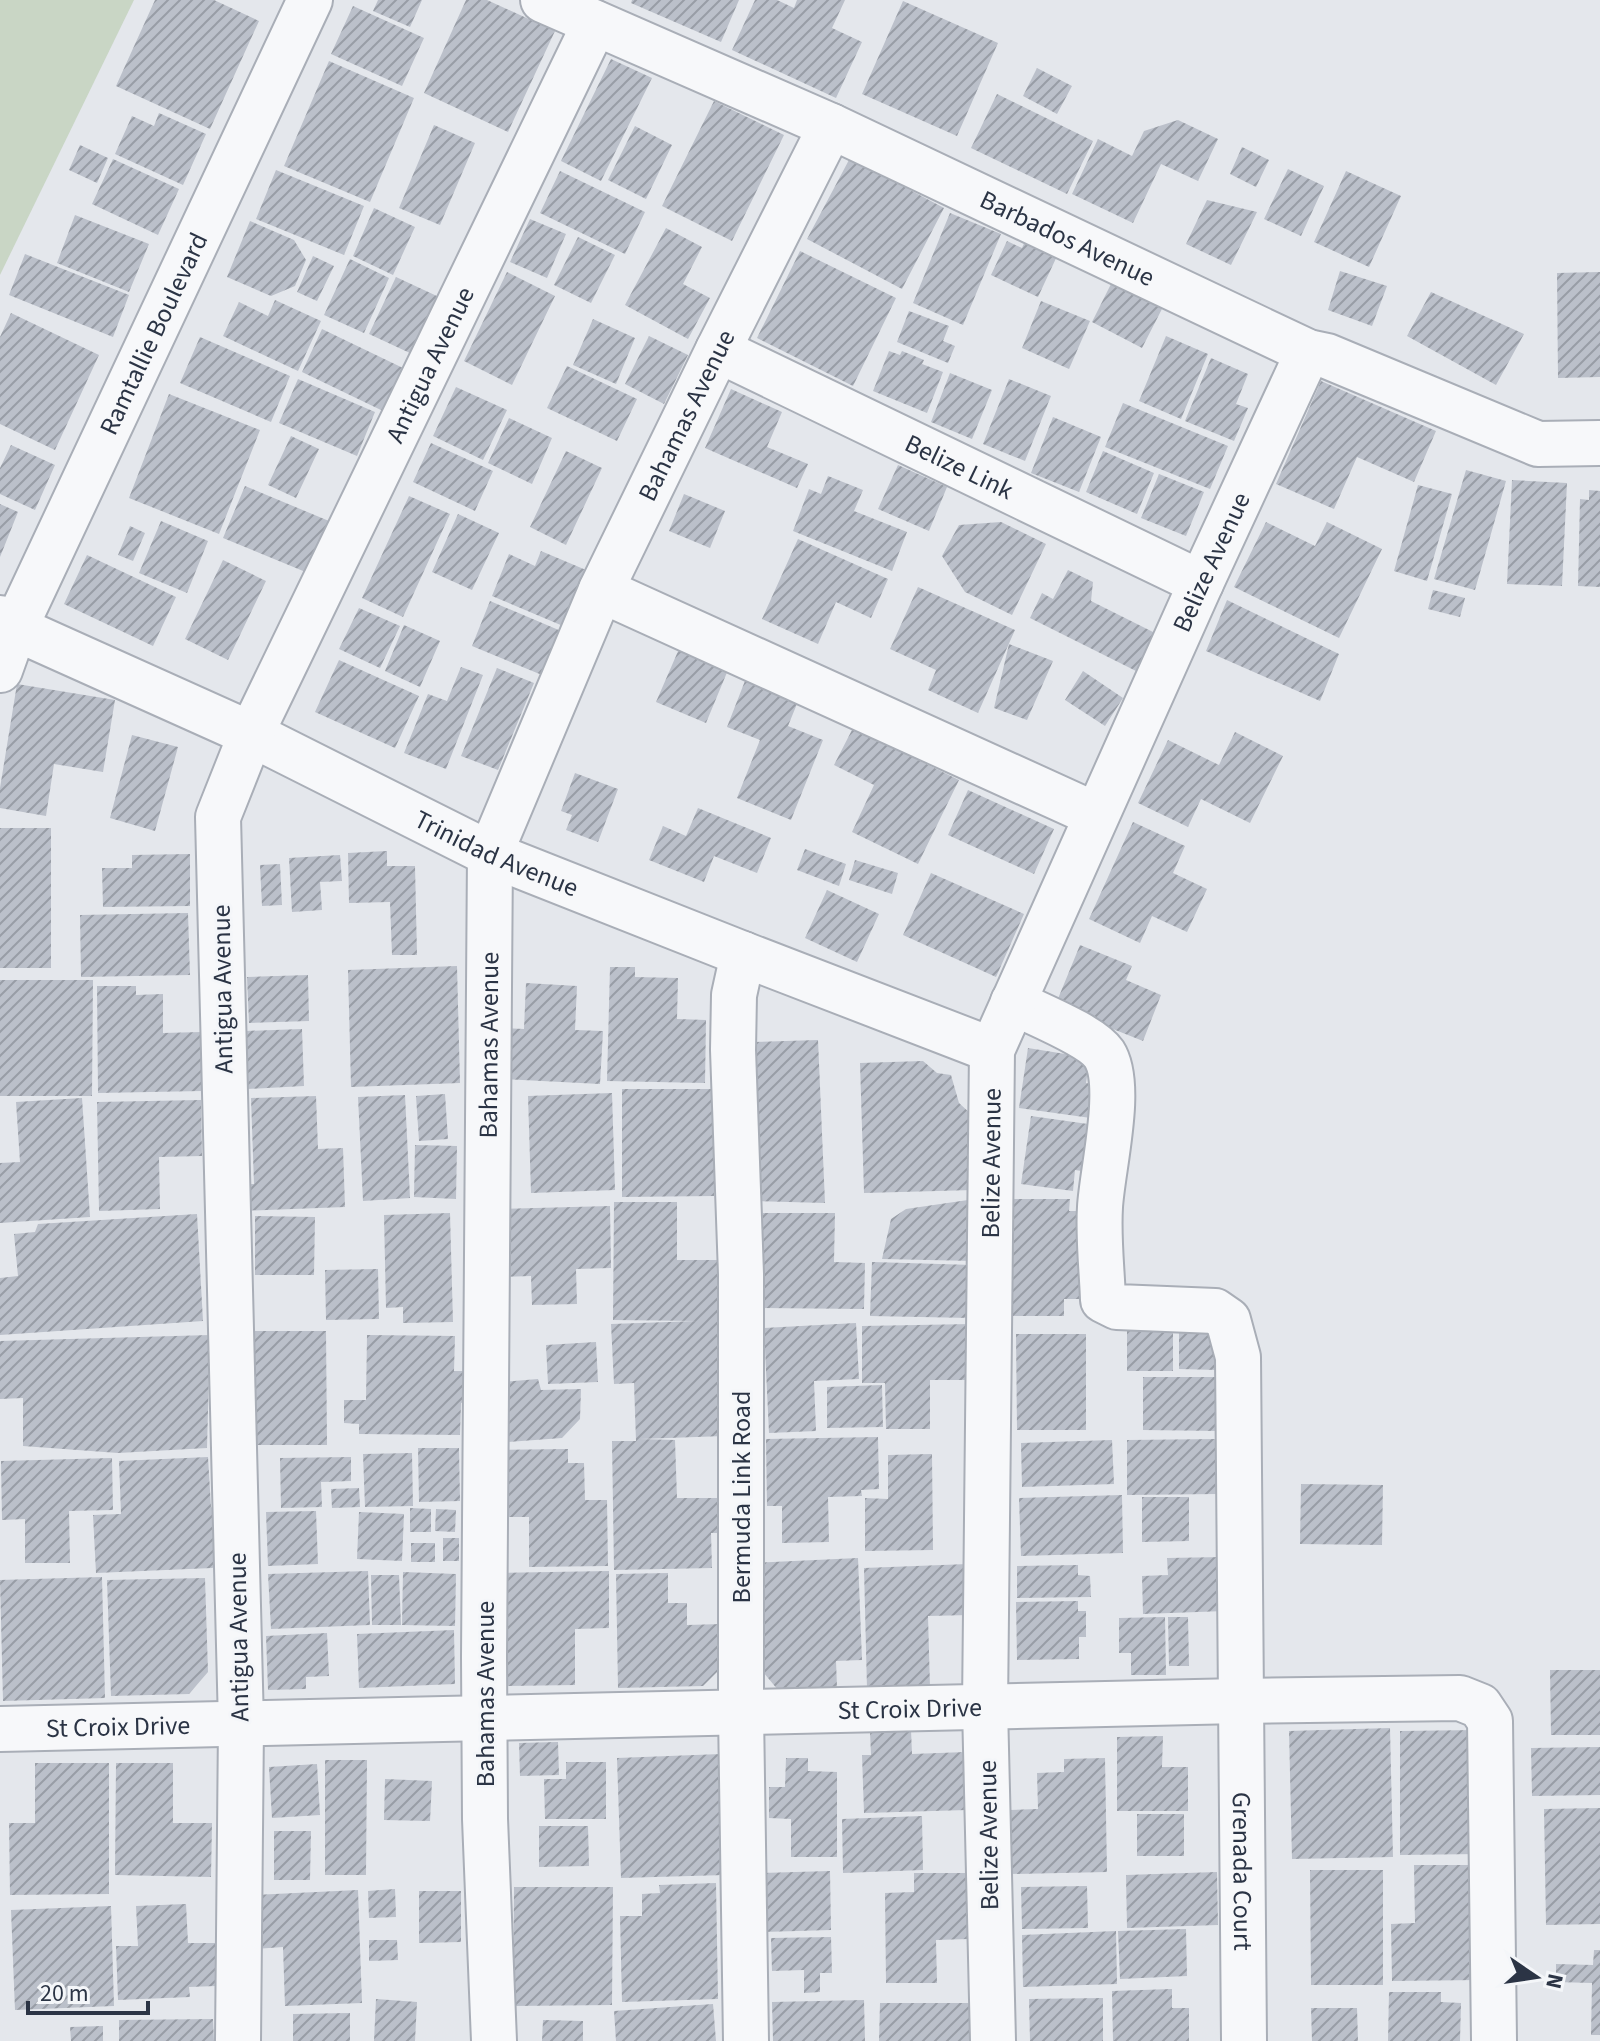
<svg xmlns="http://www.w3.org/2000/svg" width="1600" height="2041" font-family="'Source Sans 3',sans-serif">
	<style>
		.park { fill: #c9d6c5 }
		.building { fill: url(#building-hatch) }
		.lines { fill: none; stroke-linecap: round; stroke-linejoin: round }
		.minor-casing { stroke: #a9aeb7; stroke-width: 48 }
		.minor { stroke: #f7f8fa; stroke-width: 44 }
		.labels { text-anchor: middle; stroke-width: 6; stroke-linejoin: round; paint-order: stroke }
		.street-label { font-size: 26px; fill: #2b3445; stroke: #f4f6f9 }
	</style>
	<defs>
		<pattern id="building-hatch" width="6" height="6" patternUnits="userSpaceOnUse" patternTransform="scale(2)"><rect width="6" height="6" fill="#bbc0ca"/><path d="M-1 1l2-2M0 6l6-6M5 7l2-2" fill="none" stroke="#989da6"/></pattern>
	</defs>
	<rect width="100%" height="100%" fill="#e4e7ec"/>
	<path class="park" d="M0 0H134L0 275Z"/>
	<path class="building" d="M155 0H214L259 21 210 129 116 86Z
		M378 0H422L410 27 373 11Z
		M466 0H487L555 31 508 132 424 93Z
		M632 0H739L721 42 631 3Z
		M755 0H777L794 8 797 0H845L832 28 862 42 836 98 732 50Z
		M903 1 998 43 957 136 862 94Z
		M353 6 424 38 402 86 331 54Z
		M611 59 652 78 601 181 561 161Z
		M329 61 414 98 370 202 284 166Z
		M1037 68 1072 86 1057 114 1023 96Z
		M997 94 1093 141 1067 194 971 148Z
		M714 101 784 135 732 241 662 206Z
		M159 113 206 134 183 185 115 154 132 116 154 126Z
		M1178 120 1218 139 1198 181 1161 164 1133 223 1072 194 1098 139 1132 156 1144 131Z
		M434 125 475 143 440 225 399 208Z
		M635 126 672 145 646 199 608 180Z
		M80 145 108 158 97 183 69 170Z
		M1242 147 1269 160 1256 187 1230 174Z
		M850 158 944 208 902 289 807 239Z
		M113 159 179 189 158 235 92 204Z
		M1288 169 1324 186 1301 236 1264 219Z
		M276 170 364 206 344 255 256 219Z
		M560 171 645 212 625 254 540 213Z
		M1346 171 1401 196 1369 267 1314 242Z
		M1207 200 1257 212 1231 265 1186 244Z
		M374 208 415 227 393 275 353 256Z
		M950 213 1001 234 963 325 913 303Z
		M75 215 149 244 129 292 57 263Z
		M530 219 566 234 547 278 510 262Z
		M250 221 294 240 306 260 295 286 271 296 227 277Z
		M666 228 702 247 683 284 710 298 688 339 625 305Z
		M578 237 615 255 591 303 554 285Z
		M1026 239 1058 254 1038 297 991 275 1007 241 1022 248Z
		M800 251 896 298 853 386 757 338Z
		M25 254 129 295 113 337 9 295Z
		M313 256 334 266 317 301 297 292Z
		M350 259 389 278 364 333 324 315Z
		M1340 271 1387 286 1372 326 1328 310Z
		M507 272 555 296 512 385 464 361Z
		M1600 272V377L1558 378 1557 273Z
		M396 277 439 297 412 354 369 334Z
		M1113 280 1164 305 1142 348 1092 322Z
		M1431 292 1524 334 1496 385 1407 336Z
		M275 300 321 321 298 371 223 336 239 302 268 316Z
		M1041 301 1090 321 1069 369 1022 348Z
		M909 311 949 326 943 341 955 346 948 363 897 342Z
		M11 313 99 355 55 450 0 424V337Z
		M593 319 635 338 616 384 573 365Z
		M322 329 403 368 383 411 302 372Z
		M649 336 688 355 664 404 625 384Z
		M1166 336 1208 354 1181 419 1139 401Z
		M200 337 290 376 271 422 180 383Z
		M889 351 900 355 902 351 924 360 922 364 943 372 927 413 873 391Z
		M1211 358 1248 374 1236 404 1248 408 1234 441 1185 421Z
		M567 366 637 399 617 441 547 408Z
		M950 373 992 390 972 439 931 422Z
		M298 379 375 412 357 456 279 423Z
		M1009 379 1051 396 1025 461 983 444Z
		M1321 381 1436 431 1414 482 1357 457 1334 509 1276 484Z
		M456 387 507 410 483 460 433 436Z
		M731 389 782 412 767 447 808 464 797 488 705 448Z
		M169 394 260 430 219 534 129 498Z
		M1123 403 1228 446 1210 489 1105 447Z
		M1053 417 1101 437 1079 492 1031 473Z
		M509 418 552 438 532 484 488 463Z
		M291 436 319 449 296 498 268 485Z
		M431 443 493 471 475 511 413 482Z
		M11 445 55 465 35 510 0 494V468Z
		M566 451 602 468 566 545 530 527Z
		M1103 451 1154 473 1137 514 1086 492Z
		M898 465 947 487 929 531 878 509Z
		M1466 470 1506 481 1475 590 1434 579Z
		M1159 474 1204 492 1186 536 1141 518Z
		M828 476 863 490 854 511 907 532 892 571 793 531 809 489 821 494Z
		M1512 480 1567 483 1562 586 1507 584Z
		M1418 485 1452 494 1427 581 1394 571Z
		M245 486 329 521 308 573 223 538Z
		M1589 490 1600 491V587L1578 586 1580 499 1589 500Z
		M684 494 725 511 710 548 669 531Z
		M409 496 450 514 403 617 362 598Z
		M0 504 18 512 0 557Z
		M458 514 499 533 472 590 432 572Z
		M161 521 208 541 187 593 139 573Z
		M1001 522 1046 544 1012 615 965 592 942 556 959 525Z
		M1266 522 1315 546 1327 522 1382 549 1339 638 1234 587Z
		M130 526 145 533 133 561 118 555Z
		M798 539 888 579 871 618 836 602 818 644 762 619Z
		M541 551 586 570 563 626 492 596 509 554 535 566Z
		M87 555 176 597 153 646 64 604Z
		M223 560 266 581 228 660 185 639Z
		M1068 570 1093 582 1091 601 1155 633 1136 671 1030 618 1042 593 1053 599Z
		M918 587 1015 630 978 713 928 690 936 670 890 649Z
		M1433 590 1465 598 1460 617 1428 609Z
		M1227 600 1339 654 1320 701 1206 651Z
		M490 601 561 631 542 675 472 646Z
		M359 608 400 626 380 668 339 649Z
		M404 625 440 641 420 687 385 671Z
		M1009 644 1053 661 1027 720 994 708Z
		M679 649 728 670 706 723 656 702Z
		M339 660 419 696 395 748 315 712Z
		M461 667 483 675 446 769 404 753 428 694 447 701Z
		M497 668 534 683 498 770 461 756Z
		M750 668 803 689 788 726 823 740 791 820 737 798 760 740 727 727Z
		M1083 671 1123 698 1105 726 1065 700Z
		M17 684 115 700 103 772 54 764 46 816 0 808V788Z
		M853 728 959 780 918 864 852 832 874 785 834 765Z
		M1235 732 1283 756 1250 823 1201 799 1188 827 1138 803 1168 740 1219 765Z
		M132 735 178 747 155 831 110 818Z
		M575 773 618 789 598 842 566 830 572 815 561 811Z
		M968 790 1054 829 1034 874 948 835Z
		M698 808 771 838 757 873 714 856 704 882 649 860 663 826 686 836Z
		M1133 822 1185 846 1173 873 1207 889 1187 932 1152 916 1140 943 1089 919Z
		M0 828H51V968H0Z
		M805 849 846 864 839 886 797 870Z
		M387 851V866H415L417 955H392L390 902 349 903 348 853Z
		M190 854V906L103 907 102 868H132V855Z
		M340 855 342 881 320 882 322 910 292 912 289 858Z
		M855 860 898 873 892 894 849 880Z
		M280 864 282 905 262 906 260 865Z
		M931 873 1024 914 996 977 903 935Z
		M827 890 879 914 857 962 805 938Z
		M188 913 190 975 81 977 80 915Z
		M1080 945 1132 966 1126 980 1161 995 1143 1041 1055 1006Z
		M457 966 460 1083 351 1087 348 970Z
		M610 967H635V977L678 978 677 1019 706 1020 705 1083 607 1081Z
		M308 975 309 1021 249 1023 247 977Z
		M0 980H93L92 1096H0Z
		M526 983 577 986 575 1030 603 1031 600 1084 503 1079 505 1028 524 1029Z
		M97 986H136V995L163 994V1033L201 1032 202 1091 98 1093Z
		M302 1029 304 1086 247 1089 245 1031Z
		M818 1040 825 1203 755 1201 752 1042Z
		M1028 1048 1090 1058 1086 1083 1103 1085 1098 1119 1019 1108Z
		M923 1061 937 1073 951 1075 959 1103 972 1115 974 1190 864 1193 860 1063Z
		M622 1089H714V1196L622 1197Z
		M612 1093 615 1190 531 1193 528 1096Z
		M445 1094 448 1139 419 1141 416 1096Z
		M405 1095 410 1198 363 1201 358 1097Z
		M316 1096 318 1149 343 1148 345 1207 238 1211 236 1184H254L251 1098Z
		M82 1098 90 1217 0 1223V1163L20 1162 16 1102Z
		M201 1100 202 1156 159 1157 160 1209 99 1211 97 1102Z
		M1031 1116 1095 1125 1088 1172 1075 1170 1073 1191 1021 1184Z
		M415 1145 457 1146 456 1199 414 1197Z
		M975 1199 974 1261 882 1259 891 1219 906 1209Z
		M1008 1199H1070L1069 1211H1088V1299H1064V1316H1008Z
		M614 1202H677V1260H718L717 1320H719L724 1436 640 1439 675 1440 677 1498H722V1533H711L712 1568 614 1570 612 1441H636L634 1383 614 1384 611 1324 697 1321 613 1320Z
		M610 1206 611 1268 576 1269 577 1304 532 1305 531 1276 502 1277 500 1209Z
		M450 1213 453 1322 403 1323V1307L386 1308 384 1215Z
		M763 1213H835L834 1262 865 1263 864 1309 762 1308Z
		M197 1214 203 1321 0 1335V1278L18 1276 14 1234 35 1232 38 1224Z
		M255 1216 315 1217 314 1275H255Z
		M872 1262 973 1265 971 1318 870 1316Z
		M378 1269 379 1319 326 1320 325 1270Z
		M1127 1319 1173 1320V1371H1127Z
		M1179 1320H1218L1217 1370 1179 1369Z
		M856 1323 859 1379 814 1381 816 1431 769 1433 764 1328Z
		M972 1324 973 1380H930V1429H886L885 1383H862V1326Z
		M251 1331H326L327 1445H251Z
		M1016 1334H1086V1430H1017Z
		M210 1335 207 1448 118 1453 23 1446V1398L0 1399V1341Z
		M367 1335 455 1336 454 1371H473L472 1399 461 1403 460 1435 359 1434V1424L344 1423V1400H366Z
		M596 1342 598 1382 548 1384 546 1345Z
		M1143 1377H1217V1431L1143 1430Z
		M538 1379 541 1390 581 1389 580 1419 562 1438 508 1442 503 1382Z
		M882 1385 883 1427 827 1428V1387Z
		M878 1437 879 1489 861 1490 862 1496 828 1497 829 1542 782 1543V1506H767L766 1439Z
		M1218 1439V1494L1127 1495V1440Z
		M1112 1440 1114 1484 1022 1487 1021 1443Z
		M418 1448H459L460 1501 419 1502Z
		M568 1449V1463H584L585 1500H607L608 1566 529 1567V1517H499L498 1450Z
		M412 1453 413 1506 365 1507 363 1454Z
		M932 1454 933 1550 865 1551V1498L888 1499V1455Z
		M208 1457 211 1507 220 1512 225 1564 212 1568 96 1573 93 1515 121 1514 119 1461Z
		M351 1457V1481L321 1482 322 1507 281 1508 280 1458Z
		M112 1458 113 1510 69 1511 70 1563H25V1519L2 1520 1 1461Z
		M1301 1484 1383 1485 1382 1545 1300 1544Z
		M359 1488 360 1507 332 1508 331 1489Z
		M1122 1495 1123 1553 1021 1556 1019 1498Z
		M1142 1497H1189V1541L1142 1542Z
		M410 1508 431 1509V1532H410Z
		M436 1509 456 1510 455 1532 435 1531Z
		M316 1511 318 1564 268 1566 266 1512Z
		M359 1512 404 1514 402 1561 357 1559Z
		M443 1538H459V1561H443Z
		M411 1543H435V1562H411Z
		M1224 1557 1225 1611 1143 1614 1142 1576 1168 1575 1167 1558Z
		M858 1558 862 1660 836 1661 837 1687 778 1690 759 1667 754 1563Z
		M968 1564 970 1615 928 1616 930 1687 867 1689 864 1568Z
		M1078 1565V1575L1090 1576 1091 1597 1017 1598V1566Z
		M368 1571 370 1625 271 1629 268 1574Z
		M609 1571V1628L575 1629V1685L502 1686 501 1573Z
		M403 1572 456 1574 455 1626 402 1625Z
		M668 1573V1603H687V1625L722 1624 723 1666 703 1686 618 1688 616 1574Z
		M371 1575H399L401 1625H372Z
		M102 1577 105 1698 3 1701 0 1580Z
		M205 1578 208 1672 189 1694 111 1696 107 1580Z
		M1078 1601V1611H1086V1637H1079V1659L1017 1660 1016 1602Z
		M1165 1617 1166 1675H1131V1653H1119V1618Z
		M1168 1617H1188L1189 1666H1169Z
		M454 1630 455 1684 359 1688 357 1634Z
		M327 1633 329 1676 306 1677V1689L268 1690 266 1636Z
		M1550 1670H1600V1735H1551Z
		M1390 1728 1393 1857 1292 1859 1289 1731Z
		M911 1730 912 1754 966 1752 967 1810 864 1813 862 1755H871L870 1732Z
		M1478 1730 1479 1854 1400 1855V1731Z
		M1163 1736 1162 1767H1188V1811H1117V1737Z
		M558 1742 559 1775 520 1776 519 1743Z
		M1600 1747V1795L1532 1796 1531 1748Z
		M721 1754 725 1875 621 1878 617 1758Z
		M786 1758H808V1771L837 1772V1857H791V1819L769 1818V1787H785Z
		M1105 1758 1107 1872 1011 1874 1010 1810 1038 1809 1037 1773 1064 1772V1759Z
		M325 1760H367L366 1875H325Z
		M566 1762H606V1819H545L544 1779H566Z
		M35 1763H109V1894L10 1895 9 1823H35Z
		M116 1763H173V1823H212L211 1877 115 1875Z
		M317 1764 320 1815 272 1818 269 1767Z
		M385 1779 432 1781 430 1821 384 1820Z
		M1600 1808V1924L1546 1925 1544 1809Z
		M1137 1814H1184V1856H1137Z
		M922 1816 923 1870 843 1873 842 1819Z
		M539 1826H588L589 1866 539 1867Z
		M274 1831H311L310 1880H274Z
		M1414 1865H1479L1480 1980 1392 1981 1391 1924 1415 1923Z
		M1310 1870H1383V1985H1311Z
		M830 1871 831 1930 763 1932 761 1873Z
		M1217 1872 1218 1925 1127 1928 1126 1875Z
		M914 1873H969V1939L936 1940 937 1983H886L885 1893 914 1892Z
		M716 1883 718 1999 622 2002 620 1916H642V1894L660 1893 659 1885Z
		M1087 1886 1088 1928 1022 1929 1021 1887Z
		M514 1887H613L612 2005 513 2006Z
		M395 1889 396 1917 369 1918 368 1891Z
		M358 1890 362 2003 285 2006 283 1947 255 1949 253 1895Z
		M419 1891H461V1942L419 1943Z
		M186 1904 188 1943H215L216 1986 189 1987 190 1997 118 2000 116 1946H138L136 1906Z
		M111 1906 114 2006 15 2010 11 1910Z
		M1186 1929 1187 1976 1120 1979 1118 1931Z
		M1116 1931 1117 1984 1023 1987 1022 1935Z
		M831 1937 832 1973H820V1992L804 1993V1970L772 1971 771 1938Z
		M369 1940H397L398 1960 369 1961Z
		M1594 1950H1600V2035H1591L1592 1983 1556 1982V1964L1593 1965Z
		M1172 1989V2008H1189V2041H1113L1112 1991Z
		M1389 1992H1441V2002L1461 2003 1460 2041H1388Z
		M1103 1998V2041H1030L1029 1999Z
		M376 1999 417 2002 415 2041H374Z
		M864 2000 865 2041H773L772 2002Z
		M880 2003H969V2041H879Z
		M713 2004 716 2041H616L614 2011Z
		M1311 2008H1357L1358 2041H1312Z
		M350 2013V2041H293V2014Z
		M213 2019 214 2041H119V2020Z
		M543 2020 583 2021V2041H542Z
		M103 2026V2041H71L70 2027Z"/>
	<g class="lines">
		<defs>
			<g id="minor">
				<path id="s1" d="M543 0 831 126 1308 352 1327 356 1538 444 1600 443"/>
				<path id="s2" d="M718 350 1201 583"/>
				<path d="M601 590 1096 815"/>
				<path id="s3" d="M0 618 15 628 251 734 490 854 743 954 992 1050"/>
				<path id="s4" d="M0 670 15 628 310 0"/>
				<path d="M743 954 734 995 733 1050 741 1274V1713L746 2041"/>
				<path id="s5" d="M1013 1002C1036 1014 1091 1035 1104 1054 1124 1085 1102 1170 1100 1207 1098 1238 1102 1270 1103 1300L1117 1307 1215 1311 1228 1320 1238 1357 1244 2041"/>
				<path id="s6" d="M0 1729 1240 1701 1460 1698 1480 1706 1490 1721 1494 2041"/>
				<path id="s7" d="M238 2041 241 1724 218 817 251 734 595 23"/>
				<path id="s8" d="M494 2041 485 1819 484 1657 490 854 601 590 718 350 831 126"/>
				<path id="s9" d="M993 2041 985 1707 992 1050 1201 583 1308 352"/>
			</g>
		</defs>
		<use href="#minor" class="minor-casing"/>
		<use href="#minor" class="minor"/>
	</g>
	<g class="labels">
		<g class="street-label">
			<text dy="9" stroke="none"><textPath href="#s1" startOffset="576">Barbados Avenue</textPath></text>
			<text dy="9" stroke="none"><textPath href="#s4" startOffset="370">Ramtallie Boulevard</textPath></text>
			<text dy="9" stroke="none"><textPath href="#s7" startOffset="1724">Antigua Avenue</textPath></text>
			<text dy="9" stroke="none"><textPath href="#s8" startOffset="1668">Bahamas Avenue</textPath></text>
			<text dy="9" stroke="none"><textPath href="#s2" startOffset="268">Belize Link</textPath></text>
			<text dy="9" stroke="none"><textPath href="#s9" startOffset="1526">Belize Avenue</textPath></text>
			<text dy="9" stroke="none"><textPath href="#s3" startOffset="550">Trinidad Avenue</textPath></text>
			<text transform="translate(222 989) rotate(-91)" y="9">Antigua Avenue</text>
			<text dy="9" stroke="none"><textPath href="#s8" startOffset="996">Bahamas Avenue</textPath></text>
			<text dy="9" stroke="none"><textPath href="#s9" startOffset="878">Belize Avenue</textPath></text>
			<text transform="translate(741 1497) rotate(-90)" y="9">Bermuda Link Road</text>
			<text transform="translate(238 1637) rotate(-91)" y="9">Antigua Avenue</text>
			<text transform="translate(485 1694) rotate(-90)" y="9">Bahamas Avenue</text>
			<text dy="9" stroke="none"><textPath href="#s6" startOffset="910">St Croix Drive</textPath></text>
			<text dy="9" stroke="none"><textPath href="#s6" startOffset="118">St Croix Drive</textPath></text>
			<text transform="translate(988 1835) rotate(-91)" y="9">Belize Avenue</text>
			<text dy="9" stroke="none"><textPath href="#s5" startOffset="1036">Grenada Court</textPath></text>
		</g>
	</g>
	<g transform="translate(1536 1977) rotate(103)" stroke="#f4f6f9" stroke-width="6" paint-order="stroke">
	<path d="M0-6L14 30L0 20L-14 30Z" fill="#2b3445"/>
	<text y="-12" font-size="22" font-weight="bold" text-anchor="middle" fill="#2b3445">N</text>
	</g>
	<path d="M28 2001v12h120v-12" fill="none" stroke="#2b3445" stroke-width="4"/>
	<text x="40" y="2001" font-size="24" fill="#2b3445" stroke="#f4f6f9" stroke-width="6" paint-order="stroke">20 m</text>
</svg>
